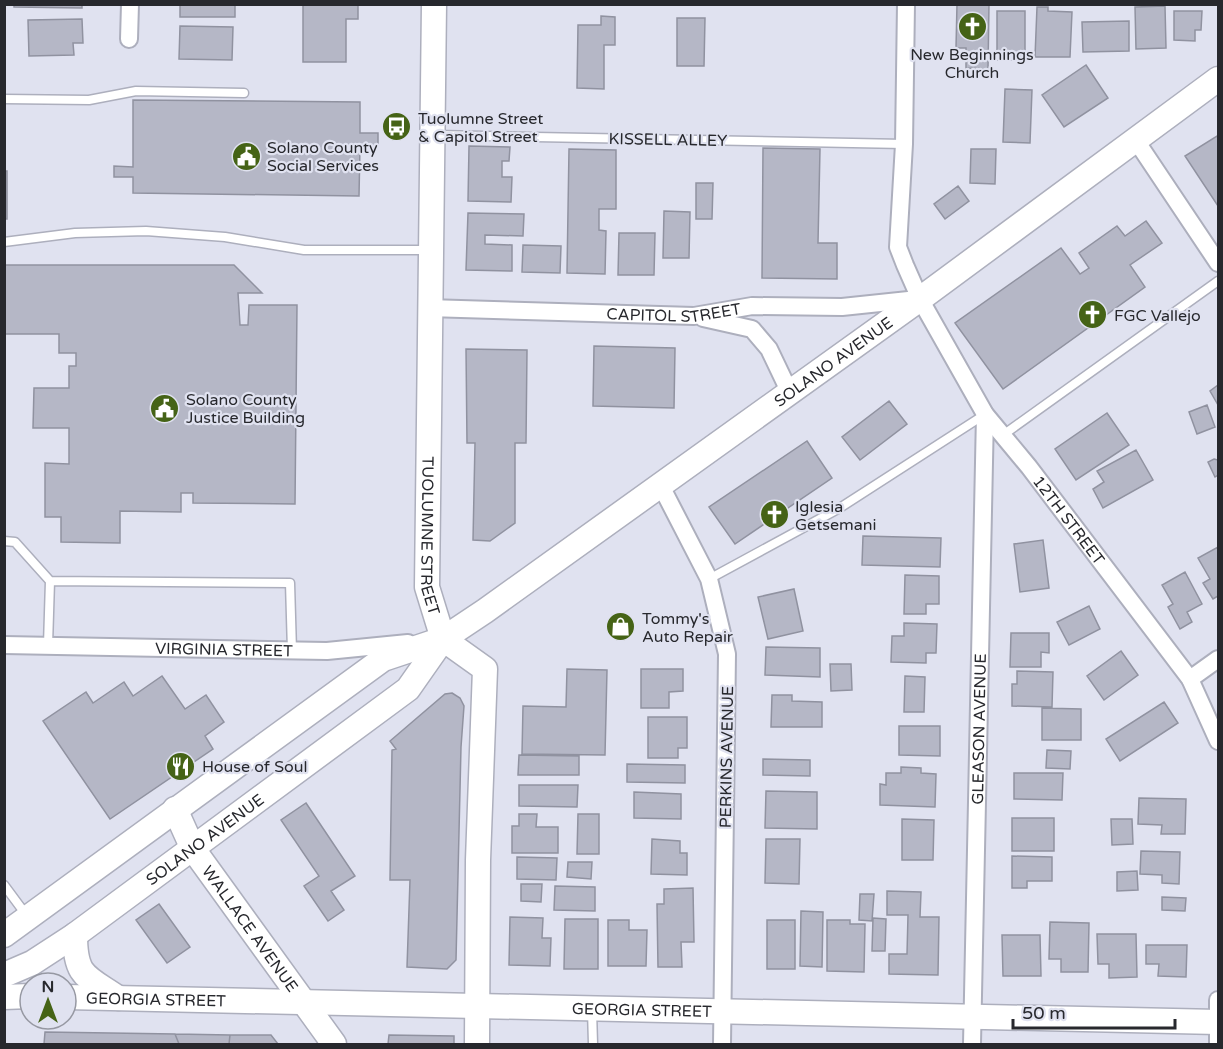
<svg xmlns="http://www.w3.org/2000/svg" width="1223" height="1049" font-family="'Varela Round',sans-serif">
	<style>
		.building { fill: #b5b7c6; stroke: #9092a0; stroke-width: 1.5 }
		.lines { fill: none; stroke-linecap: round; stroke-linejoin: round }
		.lane-casing { stroke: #adafbd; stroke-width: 11 }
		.street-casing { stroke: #adafbd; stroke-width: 20 }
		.secondary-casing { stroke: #adafbd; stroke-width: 27 }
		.lane { stroke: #fff; stroke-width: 8 }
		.street { stroke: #fff; stroke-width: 16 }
		.secondary { stroke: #fff; stroke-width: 24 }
		.labels { text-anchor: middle; stroke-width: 4.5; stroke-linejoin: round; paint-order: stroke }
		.poi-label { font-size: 16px; fill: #27282d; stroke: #e0e2f0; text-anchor: start }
		.street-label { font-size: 16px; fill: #27282d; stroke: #e0e2f0 }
	</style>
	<rect width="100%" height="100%" fill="#e0e2f0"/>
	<path class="building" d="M14 4H82V8L14 7Z
		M180 4H235V17H180Z
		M303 4H358V19H346V62H303Z
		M957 4H989L988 69 966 68V48H956Z
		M1165 6 1166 48 1136 49 1135 7Z
		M1037 7H1048V11L1072 12 1070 57H1035Z
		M997 11H1025V60H997Z
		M1174 11H1202L1201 30H1195V41L1174 40Z
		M601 16 615 17V45H604V89L577 88 578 25H601Z
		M677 18H705L704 66H677Z
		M82 19 83 43H73L74 55 29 56 28 20Z
		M1129 21V51L1083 52 1082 22Z
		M180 26 233 27 232 60 179 59Z
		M1086 65 1108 98 1064 127 1042 95Z
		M1005 89 1032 90 1030 143 1003 142Z
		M133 100 360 102V133H378V146H360L359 196 133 193V177H114V166L133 167Z
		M1217 136 1218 138V206L1185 156Z
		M469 146 510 147 509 161H502V177H512L511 202 468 201Z
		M763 148 820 149 818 243H837V279L762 278Z
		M569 149 616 150V209H599V230L606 231 605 274 567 273Z
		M971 149H996L995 184 970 183Z
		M4 171H7V219H4Z
		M696 183H713L712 219H696Z
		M958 186 969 201 945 219 934 204Z
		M664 211 690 212 689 258H663Z
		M468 213 524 214 523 236 485 235V244L512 245V271L466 270Z
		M1146 221 1162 243 1130 265 1145 287 1003 389 955 323 1061 248 1080 274 1089 268 1079 253 1117 226 1125 236Z
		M619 233H655L654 275H618Z
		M523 245 561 246 560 273 522 272Z
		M4 265H234L262 293H238L240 325H248L249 305H297L295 504 193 503V493H181V512L120 511V543L61 542V517H45V463L69 464V428H33L34 388H69V366H76V353H59V334H4Z
		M594 346 675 348 674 408 593 406Z
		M466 349 527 350 526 443H515V523L490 541 473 540 475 443H467Z
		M1218 385V405L1210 391Z
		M889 401 907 424 860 460 842 437Z
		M1207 405 1215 427 1197 434 1189 412Z
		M1107 413 1129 445 1076 480 1055 449Z
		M807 441 832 478 735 544 709 507Z
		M1136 450 1153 480 1103 508 1093 489 1104 482 1097 471Z
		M1214 459 1218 460V475L1215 477 1208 462Z
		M863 536 941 538 940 567 862 565Z
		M1043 540 1049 588 1020 592 1014 544Z
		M1218 547V596L1213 599 1203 583 1210 579 1198 558Z
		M1185 572 1202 604 1187 612 1192 622 1180 629 1168 607 1173 604 1162 585Z
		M905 575 939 576V604H926V614H904Z
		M794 589 803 631 768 639 758 597Z
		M1089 606 1100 629 1069 645 1057 622Z
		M904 623 937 624 936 653H926V663L891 662 892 636H904Z
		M1011 633H1049V653L1041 652V667H1010Z
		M766 647 820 648V677L765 675Z
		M1121 651 1138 675 1104 700 1087 676Z
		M830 664H851L852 690 831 691Z
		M567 669 607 670 605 755 522 754 523 706 566 707Z
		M641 669H683V691L669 692V708H641Z
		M1017 671 1053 672 1052 707 1012 706V684H1017Z
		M162 676 185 709 206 695 224 722 205 736 213 749 110 819 43 721 86 692 93 703 124 682 133 696Z
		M905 676 925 677 924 712H904Z
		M452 693 460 698 464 706 461 747 456 960 447 969 407 967 410 880H390L392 750 396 749 390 741 445 694Z
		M772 695H792V701L822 702V727H771Z
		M1164 702 1178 723 1120 761 1106 739Z
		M1042 708 1081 709V740H1042Z
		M648 717H687V748H678V758H648Z
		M899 726H940V756L899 755Z
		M1047 750 1071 751 1070 769 1046 768Z
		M519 755 579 756V775H518Z
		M763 759 810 760V776L763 775Z
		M627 764 685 765V783L627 782Z
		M901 767 921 768V773L936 774 935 807 880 805V784L886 785V773H901Z
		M1014 773H1063L1062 800 1014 799Z
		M519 785H578L577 807 519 806Z
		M766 791 817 792V829L765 828Z
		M634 792 681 794V819L634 818Z
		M1139 798 1186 799 1185 834H1161L1162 825 1138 824Z
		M306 803 355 876 331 891 344 910 328 921 304 886 319 876 281 820Z
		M519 814H537L536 827H558V853H512V826H519Z
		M578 814H599V854H577Z
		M1012 818H1054V851H1012Z
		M902 819 934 820 933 860H902Z
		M1111 819H1132L1133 844 1112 845Z
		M652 839 680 841V853H687V875L651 874Z
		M766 839H800L799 884 765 883Z
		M1141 851 1180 852 1179 884 1162 883V875L1140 874Z
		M1012 856 1052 857V881H1027V888H1012Z
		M517 857 557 858 556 880 517 879Z
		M568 862H592L591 879 567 877Z
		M1137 871 1138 890 1117 891V872Z
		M521 884H542L541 902 521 901Z
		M555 886 595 887V911L554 910Z
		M693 888 694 942H681L682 967H658L657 904H664V889Z
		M887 891 921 892 920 917H939L938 975 889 974V954H907L908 915H887Z
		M860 894H874L872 921 859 920Z
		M1162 897 1186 898 1185 911 1162 910Z
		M159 904 190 947 167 963 136 920Z
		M801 911 823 912 822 967 800 966Z
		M510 917 543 918 542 938H551L550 966 509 965Z
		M873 918 886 919 885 951H872Z
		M565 919H598V969H564Z
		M608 920H629V930H647L646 966H608Z
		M767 920H795V969H767Z
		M827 920H850V924H865L864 972 827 971Z
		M1050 922 1089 923 1088 972H1061V959H1049Z
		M1097 934H1136L1137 977 1109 978V964H1098Z
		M1002 935H1040L1041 976H1003Z
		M1146 945H1187L1186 977 1158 976 1159 964H1146Z
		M45 1032 175 1034 179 1044H44Z
		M175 1034 230 1035 229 1044H179Z
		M230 1035H271L278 1044H229Z
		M389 1035 454 1036V1044H388Z"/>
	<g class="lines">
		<defs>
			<path id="lane" d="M4 99 89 100 136 91 244 93
				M435 135 904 144
				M4 242 75 233 146 231 225 237 304 250H428
				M1003 435 1218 281
				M4 541 15 542 50 581 290 583 292 651
				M709 579 838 509 984 415
				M48 645 50 581
				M4 885 27 916
				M592 1010 593 1044"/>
			<g id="street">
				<path id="s1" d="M906 4 904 144 898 247 905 265 920 299 985 414 1029 467 1190 679 1218 741"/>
				<path d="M129 39 130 4"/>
				<path d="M1135 139 1218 263"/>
				<path id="s2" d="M428 308 694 316 752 306 842 307 918 299"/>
				<path d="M703 318 752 329 769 349 790 393"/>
				<path d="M660 484 709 579 727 654 722 1044"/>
				<path id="s3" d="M4 645 327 651 408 643"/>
				<path d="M1190 679 1218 659"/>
				<path id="s4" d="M972 1044 985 414"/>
				<path d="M1218 1044V1000"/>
			</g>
			<g id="secondary">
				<path id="s5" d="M434 4 427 587 443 639 485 669 478 860 477 1044"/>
				<path id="s6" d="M175 809 193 849 334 1044"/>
				<path id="s7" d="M4 935 383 659 443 639 485 611 920 299 1218 79"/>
				<path d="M75 935C75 977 86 976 118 998"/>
				<path id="s8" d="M4 975 32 963 75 935 408 689 443 639"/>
				<path d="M4 997 30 996"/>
				<path id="s9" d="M66 997 1218 1022"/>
			</g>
		</defs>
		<use href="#lane" class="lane-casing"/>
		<use href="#street" class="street-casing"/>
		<use href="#secondary" class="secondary-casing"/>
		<use href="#lane" class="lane"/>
		<use href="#street" class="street"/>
		<use href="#secondary" class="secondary"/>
	</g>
	<defs>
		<symbol id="church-disc" viewBox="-11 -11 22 22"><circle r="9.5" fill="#456316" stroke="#e0e2f0"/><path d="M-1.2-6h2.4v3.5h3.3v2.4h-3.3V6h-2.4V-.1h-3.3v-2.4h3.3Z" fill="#fff"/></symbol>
		<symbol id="bus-disc" viewBox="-11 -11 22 22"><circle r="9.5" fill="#456316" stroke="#e0e2f0"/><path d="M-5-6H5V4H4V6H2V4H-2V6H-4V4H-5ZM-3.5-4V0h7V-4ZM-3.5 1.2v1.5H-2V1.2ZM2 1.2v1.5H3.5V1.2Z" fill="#fff"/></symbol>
		<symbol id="civic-disc" viewBox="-11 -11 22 22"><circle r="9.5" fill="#456316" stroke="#e0e2f0"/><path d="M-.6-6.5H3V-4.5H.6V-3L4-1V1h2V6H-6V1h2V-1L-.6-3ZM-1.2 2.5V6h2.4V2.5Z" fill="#fff"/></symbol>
		<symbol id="shop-disc" viewBox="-11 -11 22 22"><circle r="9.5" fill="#456316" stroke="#e0e2f0"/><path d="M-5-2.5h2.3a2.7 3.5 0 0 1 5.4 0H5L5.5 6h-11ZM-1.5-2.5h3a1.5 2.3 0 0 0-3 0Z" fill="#fff"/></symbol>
		<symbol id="restaurant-disc" viewBox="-11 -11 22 22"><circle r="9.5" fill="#456316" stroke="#e0e2f0"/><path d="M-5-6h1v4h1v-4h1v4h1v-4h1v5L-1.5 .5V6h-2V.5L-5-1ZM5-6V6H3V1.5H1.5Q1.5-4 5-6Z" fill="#fff"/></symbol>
	</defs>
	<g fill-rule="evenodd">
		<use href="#church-disc" x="956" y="10" width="33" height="33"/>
		<use href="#bus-disc" x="380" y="110" width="33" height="33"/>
		<use href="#civic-disc" x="230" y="140" width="33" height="33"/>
		<use href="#church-disc" x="1076" y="298" width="33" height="33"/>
		<use href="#civic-disc" x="148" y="392" width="33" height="33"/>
		<use href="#church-disc" x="758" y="498" width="33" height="33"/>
		<use href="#shop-disc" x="604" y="610" width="33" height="33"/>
		<use href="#restaurant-disc" x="164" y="750" width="33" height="33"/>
	</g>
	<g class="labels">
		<g class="poi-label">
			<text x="972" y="60" text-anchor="middle">New Beginnings<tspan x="972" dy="18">Church</tspan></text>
			<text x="418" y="124">Tuolumne Street<tspan x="418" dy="18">&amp; Capitol Street</tspan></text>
			<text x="267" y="153">Solano County<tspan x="267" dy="18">Social Services</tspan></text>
			<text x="1114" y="321">FGC Vallejo</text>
			<text x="186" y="405">Solano County<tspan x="186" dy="18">Justice Building</tspan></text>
			<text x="795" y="512">Iglesia<tspan x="795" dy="18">Getsemani</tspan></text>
			<text x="642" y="624">Tommy's<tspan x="642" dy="18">Auto Repair</tspan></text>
			<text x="202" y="772">House of Soul</text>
		</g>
		<g class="street-label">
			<text transform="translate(668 139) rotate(1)" y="6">KISSELL ALLEY</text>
			<text dy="6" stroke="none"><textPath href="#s2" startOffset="246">CAPITOL STREET</textPath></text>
			<text dy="6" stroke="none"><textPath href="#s7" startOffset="1011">SOLANO AVENUE</textPath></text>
			<text dy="6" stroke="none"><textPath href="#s1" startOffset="567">12TH STREET</textPath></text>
			<text dy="6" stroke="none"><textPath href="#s5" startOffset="532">TUOLUMNE STREET</textPath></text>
			<text dy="6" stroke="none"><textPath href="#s3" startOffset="220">VIRGINIA STREET</textPath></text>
			<text dy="6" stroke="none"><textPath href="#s4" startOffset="315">GLEASON AVENUE</textPath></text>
			<text transform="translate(726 757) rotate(-89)" y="6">PERKINS AVENUE</text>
			<text dy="6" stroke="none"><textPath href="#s8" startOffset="243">SOLANO AVENUE</textPath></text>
			<text dy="6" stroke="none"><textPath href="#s6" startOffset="142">WALLACE AVENUE</textPath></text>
			<text dy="6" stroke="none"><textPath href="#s9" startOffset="90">GEORGIA STREET</textPath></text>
			<text dy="6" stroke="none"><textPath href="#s9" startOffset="576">GEORGIA STREET</textPath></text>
		</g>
	</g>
	<rect width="1223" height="1049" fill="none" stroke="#27282d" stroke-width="12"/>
	<g transform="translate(48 1001)"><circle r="28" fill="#e0e2f0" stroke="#9698a2" stroke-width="1.5"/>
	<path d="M0-4.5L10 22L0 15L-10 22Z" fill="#456316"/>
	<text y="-9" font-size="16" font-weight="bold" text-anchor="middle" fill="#27282d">N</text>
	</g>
	<path d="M1013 1019v9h162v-9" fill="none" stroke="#27282d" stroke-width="3"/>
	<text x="1022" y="1019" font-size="18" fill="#27282d" stroke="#e0e2f0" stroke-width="4.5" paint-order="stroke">50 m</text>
</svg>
